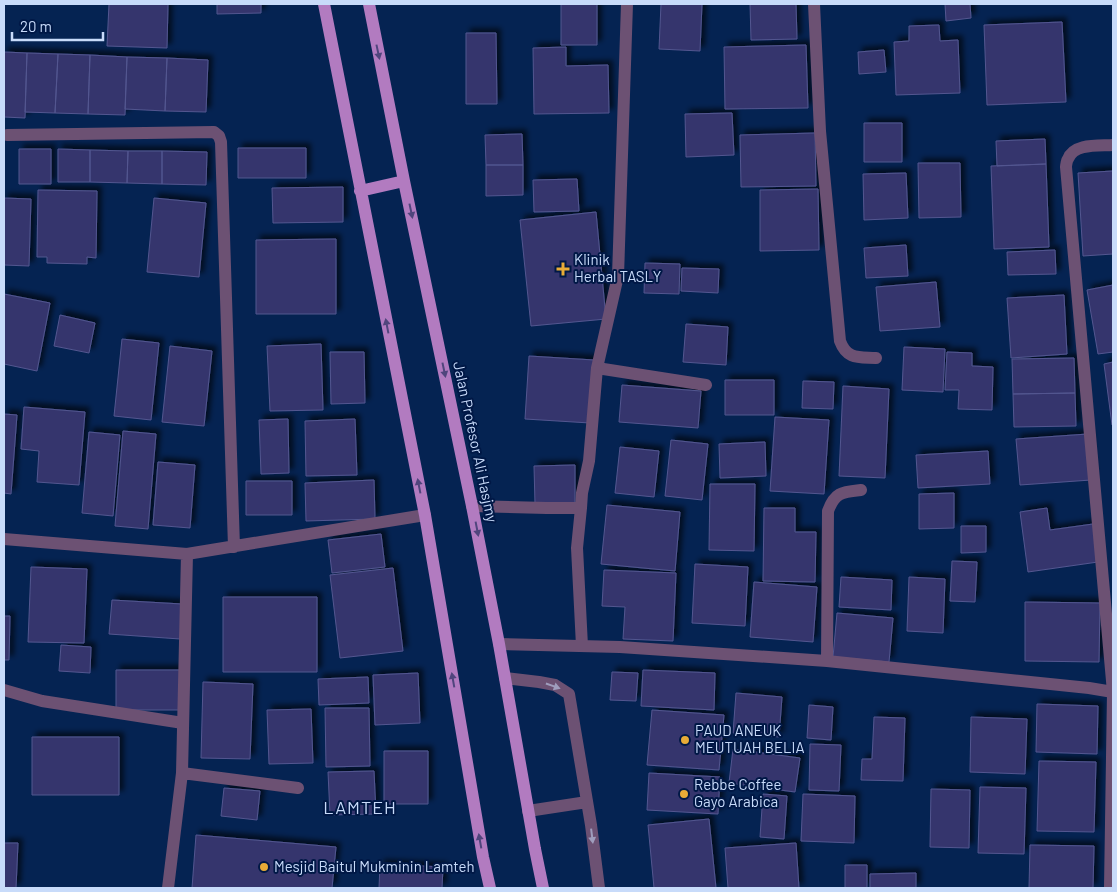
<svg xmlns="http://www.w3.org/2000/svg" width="1117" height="892" font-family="Barlow,sans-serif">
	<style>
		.building { fill: #35366d; stroke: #535690; filter: url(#shadow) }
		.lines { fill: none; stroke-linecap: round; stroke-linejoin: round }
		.minor { stroke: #6c5173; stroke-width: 12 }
		.major { stroke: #b27bc0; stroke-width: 12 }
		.oneway { fill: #50457d }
		.oneway2 { fill: #9f9dbd }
		.poi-dot { fill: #e8ac37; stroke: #001846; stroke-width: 2 }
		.labels { text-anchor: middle; stroke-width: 4; stroke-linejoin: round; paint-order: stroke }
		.poi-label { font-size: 15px; fill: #c8dbfa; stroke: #001846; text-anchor: start }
		.street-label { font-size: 15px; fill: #c8dbfa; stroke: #001846 }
		.quarter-label { font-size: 18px; letter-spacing: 1px; fill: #c8dbfa; stroke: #001846 }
	</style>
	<defs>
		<filter id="shadow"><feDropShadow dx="4.5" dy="-4.5" stdDeviation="2.5" flood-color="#0009"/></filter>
	</defs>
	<rect width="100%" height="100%" fill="#052352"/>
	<path class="building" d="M109 4H168L167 48 107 46Z
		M217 4H261V13L217 14Z
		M561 4H597V45H561Z
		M661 4H702L700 51 659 49Z
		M750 4H796L797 39 751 40Z
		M945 4H970L971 18 946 21Z
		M1062 22 1066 102 987 105 984 25Z
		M939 25 940 41 958 40 960 93 896 95 894 42 909 41V26Z
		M466 33H496L497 104H466Z
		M806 45 808 108 725 109 724 47Z
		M566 47V66L608 65 609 113 534 114 533 48Z
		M884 50 886 72 859 74 858 52Z
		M4 52 27 53 25 118 4 117Z
		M27 53 58 54 55 113 25 112Z
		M58 54 90 55 88 114 55 113Z
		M90 55 127 57 125 115 88 114Z
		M127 57 167 58 165 111 125 109Z
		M167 58 208 60 206 112 165 111Z
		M732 113 734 155 686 157 685 114Z
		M864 123H902V162H864Z
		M815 133 816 186 741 187 740 135Z
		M522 134 523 165H486L485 135Z
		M1045 139 1046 164 997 166 996 141Z
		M238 148H306V178H238Z
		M19 149H51V184H19Z
		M58 149 90 150V182H58Z
		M90 150 128 151 127 183 90 182Z
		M128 151H162V184L127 183Z
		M162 151 207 152 206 185 162 184Z
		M918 163H960L961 217 919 218Z
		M1046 164 1049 247 994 249 991 166Z
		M486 165H523V195L486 196Z
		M1113 171V254L1083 256 1078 173Z
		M906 173 908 218 864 220 863 174Z
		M577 179 579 211 534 212 533 180Z
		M343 187V222L273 223 272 188Z
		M818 189 819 250 760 251V190Z
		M38 190 97 191 96 258 87 257V264L47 263V257H37Z
		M4 198 31 199 29 266 4 265Z
		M154 198 206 203 199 277 147 272Z
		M596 212 606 319 531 326 520 220Z
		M336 239V314H256V240Z
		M906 245 908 276 866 278 864 248Z
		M1055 250 1056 274 1008 275 1007 252Z
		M645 263 680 264 679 294 644 293Z
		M682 268 719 269 718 293 681 291Z
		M936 282 940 327 880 331 876 287Z
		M1113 285V352L1098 354 1087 290Z
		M4 294 50 303 37 371 4 364Z
		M1064 295 1067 354 1011 358 1007 298Z
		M60 315 95 323 89 353 54 346Z
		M686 324 728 327 726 365 683 362Z
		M122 339 159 343 151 420 114 416Z
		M321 344 323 410 270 411 267 346Z
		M170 346 212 351 204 426 162 422Z
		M904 347 945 349 943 392 902 390Z
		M330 352H364L365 403 331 404Z
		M947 352 972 353V366L993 367 992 410 958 409 959 390H945Z
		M529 356 594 360 590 423 525 419Z
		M1074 358 1075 393 1013 394 1012 359Z
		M1113 362V425H1112L1104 364Z
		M725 380H774V415H725Z
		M803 381 834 382 833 409 802 408Z
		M622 385 701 391 698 428 619 422Z
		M843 386 889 389 885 478 839 476Z
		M1075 393 1076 426 1014 427 1013 394Z
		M24 407 85 412 79 485 37 482 39 451 21 449Z
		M4 414 17 415 11 494 4 493Z
		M775 417 829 420 824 494 770 491Z
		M288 419 289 473 261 474 259 420Z
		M355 419 357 475 306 476 305 421Z
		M123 431 156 434 148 529 115 526Z
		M89 432 120 435 113 516 82 513Z
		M1088 434 1091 480 1020 485 1016 439Z
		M671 440 708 444 702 500 665 496Z
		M765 442 766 476 720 478 719 444Z
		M620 447 659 451 654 497 615 493Z
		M988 451 990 484 918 488 916 455Z
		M158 462 195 465 190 528 153 525Z
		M575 465V503L535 504 534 466Z
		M374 480 375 519 306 521 305 483Z
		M246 481H292V515H246Z
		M710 484H755L754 551 709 550Z
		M954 493V528L919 529V494Z
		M607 505 680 512 675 571 601 564Z
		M764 508H795V532H816L815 582 763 581Z
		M1047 508 1050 530 1093 524 1098 562 1028 572 1020 512Z
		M961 526H986V552L961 553Z
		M381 534 385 567 332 573 328 540Z
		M952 561 977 562 975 602 950 601Z
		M695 564 748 567 745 626 692 623Z
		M31 567 87 569 84 643 28 642Z
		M393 568 403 651 340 658 330 575Z
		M604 570 676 573 673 641 623 639 625 607 602 606Z
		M841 577 892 580 891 610 839 607Z
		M909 577 945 579 943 633 907 631Z
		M754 582 817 587 813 642 750 637Z
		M223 597H317V672H223Z
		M112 600 182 604 180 639 109 634Z
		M1025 602 1100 603 1099 662 1025 661Z
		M837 613 893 618 889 662 833 657Z
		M4 616H10L9 660H4Z
		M61 645 91 647 90 673 59 671Z
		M116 670H180V710H116Z
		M643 670 715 673 714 710 641 706Z
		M612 672 638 673 636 701 610 700Z
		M418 673 420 723 375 725 373 675Z
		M368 677 369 703 319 705 318 679Z
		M203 682 253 684 250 759 201 758Z
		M736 693 782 697 779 737 733 733Z
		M1037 704 1098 706 1097 754 1036 752Z
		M809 705 833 707 831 740 807 738Z
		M325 708H369L370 766 326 767Z
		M311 709 313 763 269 764 267 710Z
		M652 710 724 715 719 770 647 765Z
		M874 717 905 718 903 781 861 780 862 759H872Z
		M971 717 1027 719 1025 774 970 772Z
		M32 737H119V795H32Z
		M810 744 841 745 839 791 809 790Z
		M733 749 800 758 795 792 729 783Z
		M384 751H428V804H384Z
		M1039 761 1096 762 1094 832 1037 831Z
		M374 771 376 814 330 815 328 772Z
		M649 773 720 777 718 814 647 810Z
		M980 787 1026 788 1024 854 978 853Z
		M224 788 260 791 257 820 221 816Z
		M931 789 970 790 969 848 930 847Z
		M763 794 787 796 784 839 760 837Z
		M803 794 855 796 854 843 801 841Z
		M709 819 716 888H654L648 825Z
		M196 835 336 847 332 888H192Z
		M4 843H18L16 888H4Z
		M796 843 799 888H728L725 848Z
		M1030 845 1094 846 1093 888H1029Z
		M380 864 443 867 442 888H379Z
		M845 865H867V888H845Z
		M916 873V888H870V874Z"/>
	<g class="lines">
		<path class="minor" d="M814 4 820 131 840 341C847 360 859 357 876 358
			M7 135 214 132 219 136 221 142 234 547
			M597 368 706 385
			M472 506 547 508H581L582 493 589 461 597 368 618 276 627 4
			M581 508 577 548 582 646
			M4 539 187 554 425 515
			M187 554 182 773 298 788
			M499 644 620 647 827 661 1089 688 1113 692
			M827 661 828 511C835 492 842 492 861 490
			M505 678 539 682 555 685 569 694 591 825 599 888
			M4 690 42 701 183 723
			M528 811 587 802
			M168 888 182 773
			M1110 888 1113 692 1066 167C1066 166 1067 159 1068 159 1074 143 1099 146 1113 145"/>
		<path class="major" d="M324 4 425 515 483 857 490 888
			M369 4 404 181 472 506 499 644 535 849 543 888
			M360 191 404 181"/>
	</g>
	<defs><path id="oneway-solid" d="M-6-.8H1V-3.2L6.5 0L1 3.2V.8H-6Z" transform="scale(1.25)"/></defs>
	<g class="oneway">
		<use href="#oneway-solid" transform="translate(378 52) rotate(78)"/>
		<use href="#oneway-solid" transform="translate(411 211) rotate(78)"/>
		<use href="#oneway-solid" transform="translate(387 326) rotate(-101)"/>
		<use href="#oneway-solid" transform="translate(444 370) rotate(78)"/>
		<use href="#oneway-solid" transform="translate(419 486) rotate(-101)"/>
		<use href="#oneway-solid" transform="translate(477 529) rotate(79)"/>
		<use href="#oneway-solid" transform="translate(453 680) rotate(-100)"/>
		<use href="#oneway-solid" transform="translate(480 841) rotate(-100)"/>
	</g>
	<g class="oneway2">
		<use href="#oneway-solid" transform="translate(553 686) rotate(19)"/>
		<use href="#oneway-solid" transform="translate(592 836) rotate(83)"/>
	</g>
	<g class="poi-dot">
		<path d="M560.5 261.5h5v5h5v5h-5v5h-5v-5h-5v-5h5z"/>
		<circle cx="685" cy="740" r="5"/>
		<circle cx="684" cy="794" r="5"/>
		<circle cx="264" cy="867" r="5"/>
	</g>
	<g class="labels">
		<g class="poi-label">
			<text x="574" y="265">Klinik<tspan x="574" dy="17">Herbal TASLY</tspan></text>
			<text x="695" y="736">PAUD ANEUK<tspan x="695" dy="17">MEUTUAH BELIA</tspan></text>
			<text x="694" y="790">Rebbe Coffee<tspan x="694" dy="17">Gayo Arabica</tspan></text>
			<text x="274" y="872">Mesjid Baitul Mukminin Lamteh</text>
		</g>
		<g class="street-label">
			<text transform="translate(475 442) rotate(78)" y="5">Jalan Profesor Ali Hasjmy</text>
		</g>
		<g class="quarter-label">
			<text x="360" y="814">LAMTEH</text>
		</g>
	</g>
	<rect width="1117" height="892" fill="none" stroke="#c8dbfa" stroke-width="10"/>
	<path d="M12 32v8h91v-8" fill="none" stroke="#c8dbfa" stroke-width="2.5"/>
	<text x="20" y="32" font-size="15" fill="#c8dbfa" stroke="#001846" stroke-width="4" paint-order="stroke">20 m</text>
</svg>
